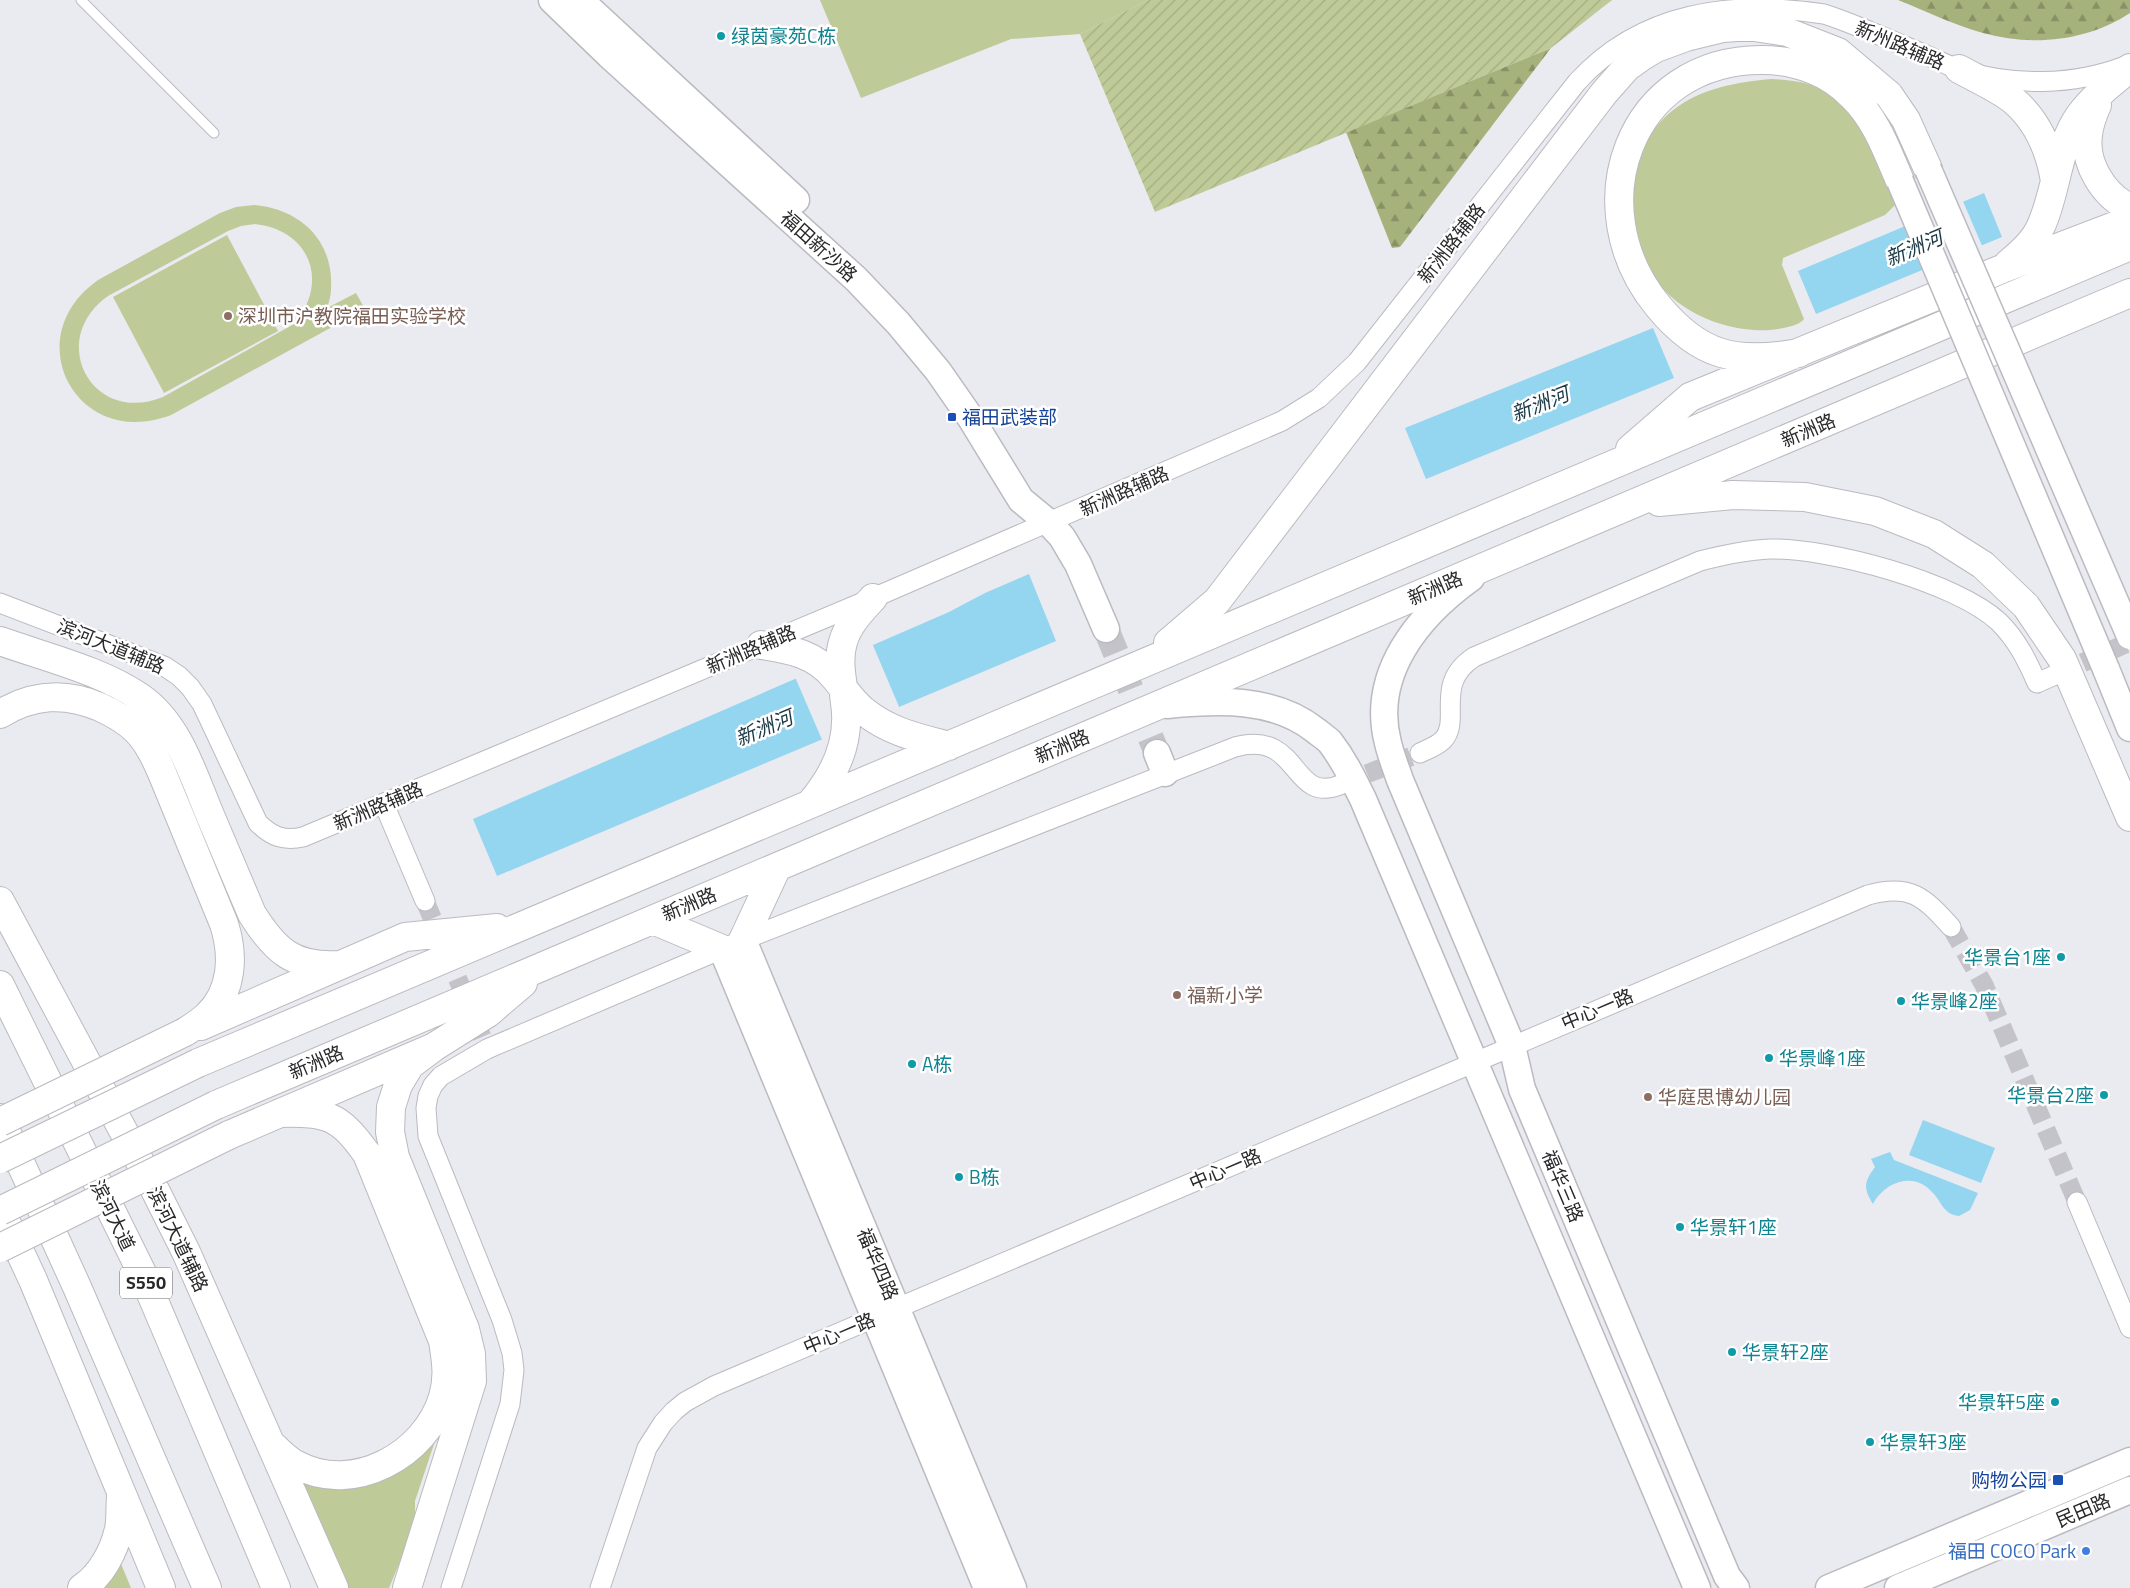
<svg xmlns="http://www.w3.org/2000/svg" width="2130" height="1588" font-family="'Titillium Web','Noto Sans SC',sans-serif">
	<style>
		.green { fill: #beca97; fill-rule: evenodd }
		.forest { fill: url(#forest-firs) }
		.garden { fill: url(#garden-furrows) }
		.water { fill: #94d5f0 }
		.pier { fill: #eaeaf1 }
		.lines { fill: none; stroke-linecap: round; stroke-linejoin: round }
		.street-tunnel { stroke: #c3c3c9; stroke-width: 19; stroke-dasharray: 19 9; stroke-linecap: butt }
		.secondary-tunnel { stroke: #c3c3c9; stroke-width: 26; stroke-dasharray: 26 13; stroke-linecap: butt }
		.lane-casing { stroke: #babac0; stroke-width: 11 }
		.street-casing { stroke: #babac0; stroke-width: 21 }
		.secondary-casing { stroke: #babac0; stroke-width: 29 }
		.primary-casing { stroke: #babac0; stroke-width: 30 }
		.highway-casing { stroke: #babac0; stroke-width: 30 }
		.lane { stroke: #fff; stroke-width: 9 }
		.street { stroke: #fff; stroke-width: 19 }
		.secondary { stroke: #fff; stroke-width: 26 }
		.primary { stroke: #fff; stroke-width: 28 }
		.highway { stroke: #fff; stroke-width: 28 }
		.secondary-bridge-casing { stroke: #babac0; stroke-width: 29; stroke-linecap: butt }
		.primary-bridge-casing { stroke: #babac0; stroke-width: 30; stroke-linecap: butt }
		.secondary-bridge { stroke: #fff; stroke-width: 26 }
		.primary-bridge { stroke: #fff; stroke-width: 28 }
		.culture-dot { fill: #0f9aa8; stroke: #fff; stroke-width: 2 }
		.education-dot { fill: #8d6e63; stroke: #fff; stroke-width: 2 }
		.transit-dot { fill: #1a4fb4; stroke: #fff; stroke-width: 2 }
		.shop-dot { fill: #3f7fe0; stroke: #fff; stroke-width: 2 }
		.labels { text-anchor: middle; stroke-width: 5; stroke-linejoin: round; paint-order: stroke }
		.shield { fill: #fff; stroke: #69696b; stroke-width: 1 }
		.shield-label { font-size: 18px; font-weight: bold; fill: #29292b }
		.culture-label { font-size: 19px; fill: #0d838f; stroke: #fff; text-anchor: start }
		.street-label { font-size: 19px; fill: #29292b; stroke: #fff }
		.education-label { font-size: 19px; fill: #785e54; stroke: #fff; text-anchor: start }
		.transit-label { font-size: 19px; fill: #164399; stroke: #fff; text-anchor: start }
		.shop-label { font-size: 19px; fill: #366cbe; stroke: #fff; text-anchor: end }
		.water-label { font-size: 20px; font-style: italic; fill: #193844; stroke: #fff }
	</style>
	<defs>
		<pattern id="forest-firs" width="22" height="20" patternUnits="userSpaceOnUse" patternTransform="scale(1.25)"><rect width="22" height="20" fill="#a6b27b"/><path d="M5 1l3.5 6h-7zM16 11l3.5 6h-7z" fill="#879165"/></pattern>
		<pattern id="garden-furrows" width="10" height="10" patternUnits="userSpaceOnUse" patternTransform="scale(1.25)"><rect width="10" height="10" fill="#beca97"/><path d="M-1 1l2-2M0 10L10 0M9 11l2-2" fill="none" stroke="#a3ae82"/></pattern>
	</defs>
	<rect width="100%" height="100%" fill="#eaeaf1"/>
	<path class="green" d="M820 0H1148L1080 34 1011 39 861 98Z
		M1772 79C1786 80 1801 81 1814 86 1862 104 1878 161 1896 204L1885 215 1783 258 1782 265 1804 319C1796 329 1766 331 1754 330 1710 327 1665 304 1645 263 1638 249 1636 235 1634 219 1627 177 1638 139 1672 111 1700 88 1738 82 1772 79Z
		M254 205C300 209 334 240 331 289 331 295 329 302 327 308L356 293 365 309 171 415C77 451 16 338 98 280L220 213 236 207ZM255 224C310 230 330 282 294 324L163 397C92 426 46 340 108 296L228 231 241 226Z
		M227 235 278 331 164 393 113 297Z
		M442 1420 415 1501V1517L409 1540 389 1588H343L299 1483 319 1487Z
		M119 1559 131 1588H97Z"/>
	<path class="forest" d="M1898 0H2130V13C2088 41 2032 47 1983 33 1954 25 1926 11 1898 0Z
		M1551 48 1400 247 1392 248 1346 132Z"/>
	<path class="garden" d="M1148 0H1612L1551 48 1155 212 1080 34Z"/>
	<path class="water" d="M1984 193 2002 237 1816 314 1798 271Z
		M1653 328 1674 378 1426 479 1405 428Z
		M1029 574 1056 641 497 876 473 819 949 612 985 593Z
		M1923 1120 1995 1148 1981 1183 1909 1155Z
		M1890 1152 1894 1160 1978 1193 1970 1210 1959 1216C1942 1214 1942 1201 1931 1191 1912 1171 1884 1183 1873 1204 1863 1188 1864 1182 1875 1167L1871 1159Z"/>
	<path class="pier" d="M1962 199 1983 248 1925 272 1904 224Z
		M872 643 900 709 823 742 795 677Z"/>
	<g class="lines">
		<path class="street-tunnel" d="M2057 674 2130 642
			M1341 784 1420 753
			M425 901 482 1037
			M1951 927 1984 985 2077 1202"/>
		<path class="secondary-tunnel" d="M1106 629 1157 753"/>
		<defs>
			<path id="lane" d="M81 0 214 133"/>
			<path id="street" d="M0 603 164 666 179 676 190 687 202 704 258 823C272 837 284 841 303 837L873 598 1282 421 1319 398 1357 362 1577 82C1642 11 1731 0 1824 14 1858 25 1892 41 1926 55 1937 60 1949 66 1961 70 2013 86 2073 86 2125 66
				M1420 753C1428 749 1437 746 1443 740 1462 720 1433 684 1474 657L1700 561C1723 555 1746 550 1770 549 1829 548 1956 582 1999 622 2017 640 2027 660 2037 683L2055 675
				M384 804 425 901
				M2077 1202 2130 1328
				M451 1588 510 1404 514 1370 512 1353 502 1320 428 1136 426 1108 428 1096 433 1085 441 1076 487 1049 743 940 1235 747C1301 729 1290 805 1340 785
				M600 1588 647 1448 663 1423 674 1411 685 1402 714 1386 1868 895C1910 883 1924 897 1951 927"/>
			<path id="secondary" d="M552 0 609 55 856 279 898 323 938 371 970 417 1021 500 1049 523 1062 537 1078 564 1106 629
				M580 0 796 200
				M1471 578C1418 616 1370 674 1388 743 1391 756 1396 768 1400 780L1512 1046 1522 1089 1727 1576 1736 1588
				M2106 669 2130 728
				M1167 705C1218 700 1273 697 1315 730 1320 734 1326 738 1330 742 1344 760 1353 779 1363 799L1697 1588
				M1157 753 1165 773
				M743 940 1013 1588
				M722 949 987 1588
				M1829 1588 2130 1461
				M1898 1588 2130 1490"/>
			<path id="primary" d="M1959 69C1977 79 1998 88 2013 100 2038 121 2050 151 2055 181
				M2097 105C2093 114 2089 125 2088 135 2084 164 2104 196 2130 208
				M2008 264C2021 253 2034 242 2041 226 2057 191 2057 147 2080 115 2093 97 2113 82 2130 68
				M1799 353C1736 364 1700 357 1658 306 1577 208 1628 59 1763 60 1796 60 1829 72 1852 96 1876 119 1887 151 1900 181
				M1630 449 1690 397 2002 269 2130 220
				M1659 502 1733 495 1805 497 1875 511 1934 534 1983 565 2026 606 2062 659 2130 817
				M0 641C45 657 103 671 141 698 179 725 193 775 210 815 224 848 238 881 252 914 275 951 294 968 340 965
				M1168 643 1217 601 1604 93 1627 67 1641 57 1656 48 1686 37 1723 28 1737 27H1754L1787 32 1838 52 1889 95 1906 120 1928 169
				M761 645C789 649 816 654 835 678 845 690 853 703 865 712 890 732 919 738 949 746
				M0 714C33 694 65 692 100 707 113 713 126 720 136 730 148 742 155 757 162 773L224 924C234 955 233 992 207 1016 201 1022 193 1027 185 1032
				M810 804C835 775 851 742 845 703 843 683 837 661 843 642 848 624 861 611 873 598
				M0 901 155 1190 186 1252 334 1588
				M653 920 722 949
				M743 940 777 867
				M201 1026 405 937 497 928
				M198 1063 2130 246
				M216 1105 2130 293
				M229 1135 434 1047 488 1013 523 983
				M0 1209 33 1280 161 1588
				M273 1446C280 1452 288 1461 297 1465 353 1495 426 1455 443 1397 449 1377 446 1360 443 1341L367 1154C339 1115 328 1112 280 1113
				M82 1588C101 1576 114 1551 119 1529 121 1519 120 1508 121 1497
				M407 1588 472 1381 471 1354 465 1329 395 1157 390 1132 391 1107 398 1085 410 1065 434 1047"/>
			<path id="highway" d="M0 985 143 1275 276 1588
				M0 1118 77 1287 207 1588"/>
		</defs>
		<use href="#lane" class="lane-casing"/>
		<use href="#street" class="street-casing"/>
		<use href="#secondary" class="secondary-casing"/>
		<use href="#primary" class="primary-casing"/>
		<use href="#highway" class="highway-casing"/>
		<use href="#lane" class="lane"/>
		<use href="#street" class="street"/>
		<use href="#secondary" class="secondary"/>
		<use href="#primary" class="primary"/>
		<use href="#highway" class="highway"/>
		<defs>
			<path id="secondary-bridge" d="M1928 169 2130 636
				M1900 181 2106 669"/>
			<path id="primary-bridge" d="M0 1122 185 1032
				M0 1159 198 1063
				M0 1211 216 1105
				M0 1248 229 1135"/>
		</defs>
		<use href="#secondary-bridge" class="secondary-bridge-casing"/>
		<use href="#primary-bridge" class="primary-bridge-casing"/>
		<use href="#secondary-bridge" class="secondary-bridge"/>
		<use href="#primary-bridge" class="primary-bridge"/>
	</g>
	<g class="culture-dot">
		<circle cx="721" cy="36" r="5"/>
		<circle cx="2061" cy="957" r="5"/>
		<circle cx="1901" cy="1001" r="5"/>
		<circle cx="1769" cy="1058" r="5"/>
		<circle cx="912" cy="1064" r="5"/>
		<circle cx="2104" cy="1095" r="5"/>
		<circle cx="959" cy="1177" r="5"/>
		<circle cx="1680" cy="1227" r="5"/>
		<circle cx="1732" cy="1352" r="5"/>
		<circle cx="2055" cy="1402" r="5"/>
		<circle cx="1870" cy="1442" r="5"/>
	</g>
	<g class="education-dot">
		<circle cx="228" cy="316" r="5"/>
		<circle cx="1177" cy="995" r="5"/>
		<circle cx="1648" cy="1097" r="5"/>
	</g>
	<g class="transit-dot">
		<rect x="947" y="412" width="10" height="10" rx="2.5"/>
		<rect x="2052" y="1474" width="12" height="12" rx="2.5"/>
	</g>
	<circle class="shop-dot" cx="2086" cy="1551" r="5"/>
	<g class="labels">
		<rect class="shield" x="120" y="1267.5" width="52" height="31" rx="4"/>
		<g class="shield-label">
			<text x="146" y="1289">S550</text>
		</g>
		<g class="culture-label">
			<text x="731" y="43">绿茵豪苑C栋</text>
			<text x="2051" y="964" text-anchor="end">华景台1座</text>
			<text x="1911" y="1008">华景峰2座</text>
			<text x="1779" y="1065">华景峰1座</text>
			<text x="922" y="1071">A栋</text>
			<text x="2094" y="1102" text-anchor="end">华景台2座</text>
			<text x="969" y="1184">B栋</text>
			<text x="1690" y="1234">华景轩1座</text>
			<text x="1742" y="1359">华景轩2座</text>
			<text x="2045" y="1409" text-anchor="end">华景轩5座</text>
			<text x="1880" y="1449">华景轩3座</text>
		</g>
		<g class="street-label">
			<text transform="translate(1900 45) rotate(23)" y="7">新州路辅路</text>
			<text transform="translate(1451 243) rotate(-52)" y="7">新洲路辅路</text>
			<text transform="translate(819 246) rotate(42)" y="7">福田新沙路</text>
			<text transform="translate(1808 430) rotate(-23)" y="7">新洲路</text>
			<text transform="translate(1124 491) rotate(-24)" y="7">新洲路辅路</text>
			<text transform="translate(1435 588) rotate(-23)" y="7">新洲路</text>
			<text transform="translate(111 646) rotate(22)" y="7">滨河大道辅路</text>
			<text transform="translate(751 649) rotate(-23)" y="7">新洲路辅路</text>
			<text transform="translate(1062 746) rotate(-23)" y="7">新洲路</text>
			<text transform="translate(378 806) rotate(-23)" y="7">新洲路辅路</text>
			<text transform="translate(689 904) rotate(-23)" y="7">新洲路</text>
			<text transform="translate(1597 1009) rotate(-23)" y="7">中心一路</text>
			<text transform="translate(316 1062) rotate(-23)" y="7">新洲路</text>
			<text transform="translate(1225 1169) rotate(-23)" y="7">中心一路</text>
			<text transform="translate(1563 1186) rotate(67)" y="7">福华三路</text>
			<text transform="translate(113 1215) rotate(64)" y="7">滨河大道</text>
			<text transform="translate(178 1239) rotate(64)" y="7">滨河大道辅路</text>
			<text transform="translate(878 1264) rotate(67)" y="7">福华四路</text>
			<text transform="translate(839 1333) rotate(-23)" y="7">中心一路</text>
			<text transform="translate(2083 1510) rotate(-23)" y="7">民田路</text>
		</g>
		<g class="education-label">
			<text x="238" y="323">深圳市沪教院福田实验学校</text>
			<text x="1187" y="1002">福新小学</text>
			<text x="1658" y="1104">华庭思博幼儿园</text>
		</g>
		<g class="transit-label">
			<text x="962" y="424">福田武装部</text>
			<text x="2047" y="1487" text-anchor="end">购物公园</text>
		</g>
		<g class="shop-label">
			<text x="2076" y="1558">福田 COCO Park</text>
		</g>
		<g class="water-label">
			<text transform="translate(1914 248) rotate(-23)" y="7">新洲河</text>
			<text transform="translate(1540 404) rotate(-22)" y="7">新洲河</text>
			<text transform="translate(764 728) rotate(-23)" y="7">新洲河</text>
		</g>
	</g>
</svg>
